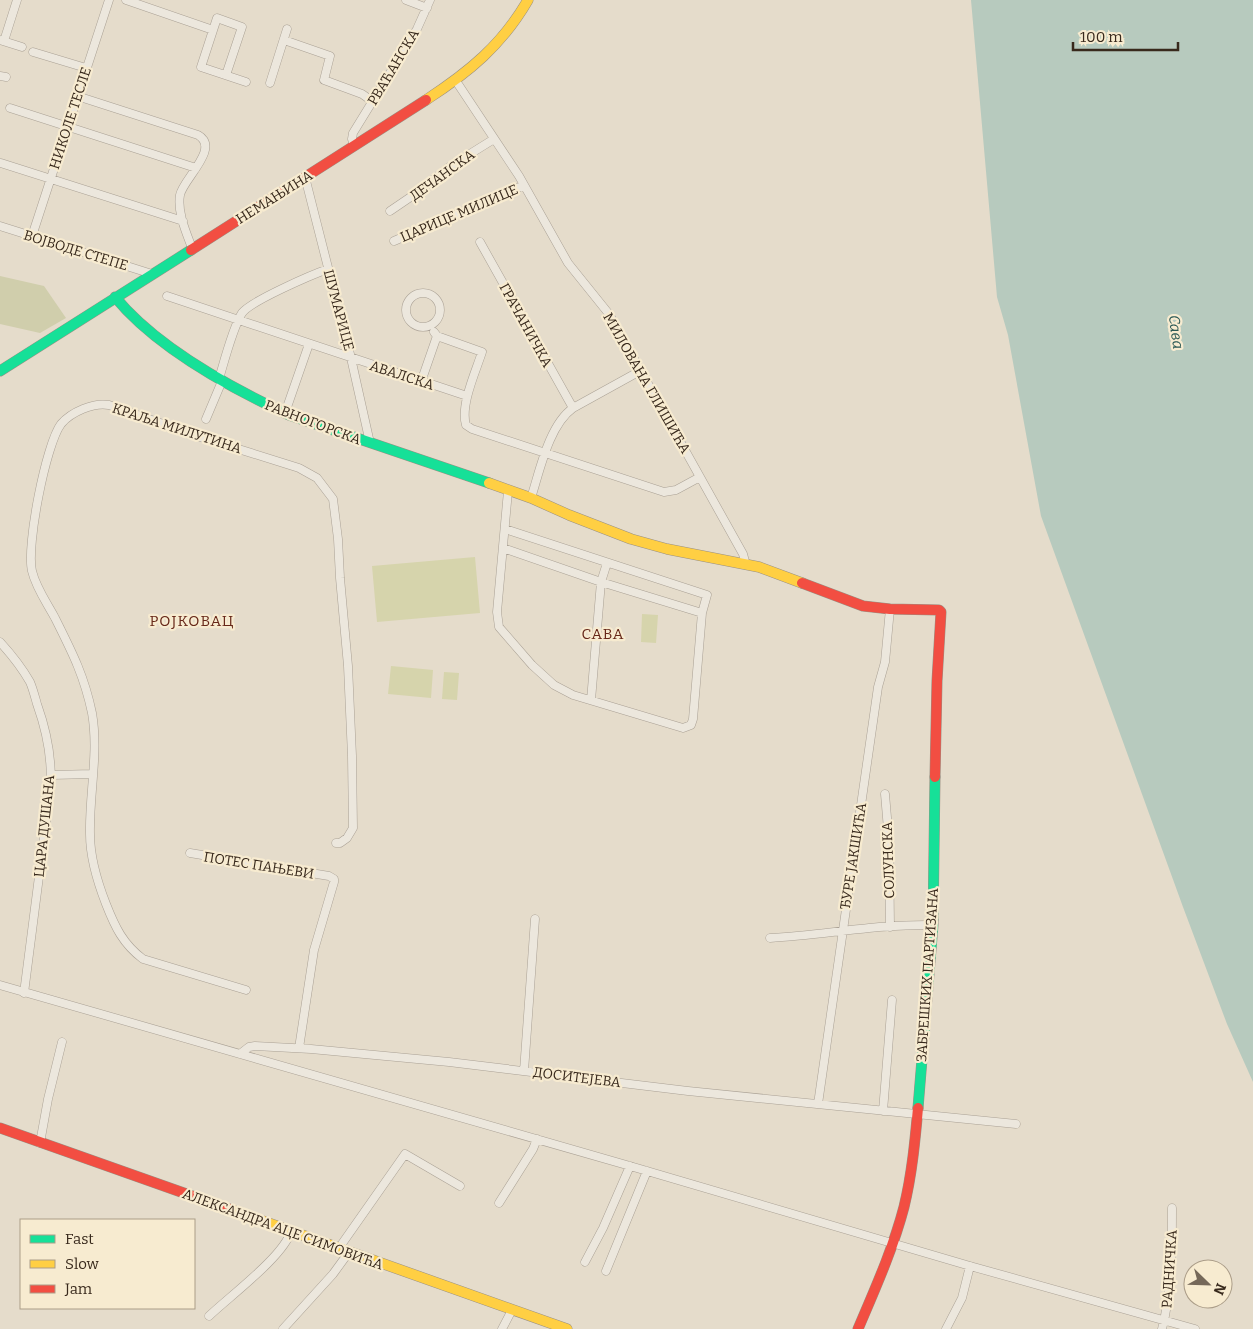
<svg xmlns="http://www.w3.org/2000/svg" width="1253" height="1329" font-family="Bitter,serif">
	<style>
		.green { fill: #d6d4ac }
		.cemetery { fill: #d0ceac }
		.water { fill: #b7cabe }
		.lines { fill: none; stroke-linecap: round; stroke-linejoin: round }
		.street-casing { stroke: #aaa195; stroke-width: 9 }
		.fast-casing { stroke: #999084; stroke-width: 11 }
		.slow-casing { stroke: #999084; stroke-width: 11 }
		.jam-casing { stroke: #999084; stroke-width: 11 }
		.street { stroke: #ece7dd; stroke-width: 8 }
		.fast { stroke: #16e098; stroke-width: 10 }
		.slow { stroke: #ffcf43; stroke-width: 10 }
		.jam { stroke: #f24e42; stroke-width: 10 }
		.labels { text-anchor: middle; stroke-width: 4.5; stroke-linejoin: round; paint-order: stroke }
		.street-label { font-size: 14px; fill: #38291c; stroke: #f7ebd0 }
		.water-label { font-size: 15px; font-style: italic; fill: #2b5955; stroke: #f7ebd0 }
		.neighbourhood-label { font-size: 15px; letter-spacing: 1px; fill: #672819; stroke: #f7ebd0 }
	</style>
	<rect width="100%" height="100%" fill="#e5dccb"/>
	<path class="green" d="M475 557 480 613 377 622 372 566Z
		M642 614 658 615 656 643 641 642Z
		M391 666 433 670 431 698 388 694Z
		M444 672 459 673 457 700 442 699Z"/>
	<path class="cemetery" d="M0 276 44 286 66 318 40 333 0 324Z"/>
	<path class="water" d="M971 0H1253V1082L1227 1024 1183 907 1041 516 1008 335 997 297Z"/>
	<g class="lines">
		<defs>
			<path id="street" d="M126 0 213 30
				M406 0 427 8
				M0 40 22 47
				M284 40 330 56 324 80 362 94 372 101
				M4 41 17 0
				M33 52 86 68
				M226 75 242 27 217 18 201 67 246 82
				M0 76 6 77
				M456 81 519 176 568 263 609 314 743 554 746 565
				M270 83 287 29
				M77 96 198 135C221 148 183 179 180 195 177 212 186 232 192 248
				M10 108 196 168
				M354 145 352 139 353 133 417 29 430 0
				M1 163 183 221
				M305 177 351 358 370 443
				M390 211 415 194 449 167 494 139
				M0 226 152 274
				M32 236 109 0
				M394 241 524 185
				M480 242 573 408C549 425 540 470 531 498
				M406 310a17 17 0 1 1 34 0a17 17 0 1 1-34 0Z
				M167 296 467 396
				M437 336 482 352C476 371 460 405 466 425L472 429 664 492 676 490 700 477
				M219 379C224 362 233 327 242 313 251 301 311 275 328 269
				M421 382 437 336 434 332
				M573 408 640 371
				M285 413 309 344
				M206 419 222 381
				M505 529 707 595 702 613 693 719 691 725 683 728 573 695 554 685 532 665 499 627 497 612 508 491
				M503 548 601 582 702 613
				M0 642C11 654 22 668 30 682 33 689 35 697 37 704 47 732 53 761 50 791L24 993
				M591 700 601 582 607 563
				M51 775 93 774
				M885 794 889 841 890 927
				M190 853 329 876 334 879V882L314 950 299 1048
				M770 938C824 935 878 924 933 925
				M0 985 630 1166 970 1266 1195 1329
				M246 990 143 959C123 944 115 927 106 904 97 881 90 858 90 834 89 794 99 753 92 713 84 675 72 652 55 618 47 603 36 588 32 571 26 546 46 444 61 424 71 412 94 402 109 405L200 437 299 468 317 478 333 499 338 539 340 578 348 666 352 756 353 828 347 838 340 843H336
				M240 1054 249 1047 255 1046 311 1049 449 1062 688 1091 1016 1124
				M524 1071 535 919
				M818 1104 878 687 885 662 890 609
				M883 1111 892 1000
				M40 1143 48 1099 62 1042
				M499 1203 533 1149 537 1139
				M339 1248 405 1154 460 1186
				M585 1262 603 1228 630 1166
				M606 1271 647 1171
				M209 1316C230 1296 284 1256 291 1231
				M283 1329 333 1274 349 1252
				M502 1329 512 1310
				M946 1329 962 1298 970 1266
				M1162 1329C1172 1290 1172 1247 1172 1208"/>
			<path id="fast" d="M115 297C156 347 231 388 289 415L489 483
				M0 371 191 250
				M918 1108 933 925 935 777"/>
			<path id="slow" d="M426 100C469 72 502 45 528 0
				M489 483 531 498 569 515 631 539 667 549 759 567 802 583
				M229 1209 567 1329"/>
			<path id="jam" d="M191 250 426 100
				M802 583 863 606 890 609 939 610 941 612 937 681 935 777
				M0 1128 229 1209
				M858 1329C875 1289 893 1249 904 1207 912 1174 915 1141 918 1108"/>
		</defs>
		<use href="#street" class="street-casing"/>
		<use href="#fast" class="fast-casing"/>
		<use href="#slow" class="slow-casing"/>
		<use href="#jam" class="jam-casing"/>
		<use href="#street" class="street"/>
		<use href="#fast" class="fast"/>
		<use href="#slow" class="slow"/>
		<use href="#jam" class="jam"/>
	</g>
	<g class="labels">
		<g class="street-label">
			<text transform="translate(393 67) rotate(-59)" y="5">РВАЋАНСКА</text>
			<text transform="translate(70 118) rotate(-72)" y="5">НИКОЛЕ ТЕСЛЕ</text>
			<text transform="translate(442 175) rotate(-36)" y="5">ДЕЧАНСКА</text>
			<text transform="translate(274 197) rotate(-32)" y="5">НЕМАЊИНА</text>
			<text transform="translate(459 213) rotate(-23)" y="5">ЦАРИЦЕ МИЛИЦЕ</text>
			<text transform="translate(76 250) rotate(17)" y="5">ВОЈВОДЕ СТЕПЕ</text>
			<text transform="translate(339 310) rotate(75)" y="5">ШУМАРИЦЕ</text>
			<text transform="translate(526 325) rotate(61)" y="5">ГРАЧАНИЧКА</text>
			<text transform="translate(402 375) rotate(18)" y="5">АВАЛСКА</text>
			<text transform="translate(647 383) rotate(60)" y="5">МИЛОВАНА ГЛИШИЋА</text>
			<text transform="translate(313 422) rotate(21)" y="5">РАВНОГОРСКА</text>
			<text transform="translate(177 428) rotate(18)" y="5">КРАЉА МИЛУТИНА</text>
			<text transform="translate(44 826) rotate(-84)" y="5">ЦАРА ДУШАНА</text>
			<text transform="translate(853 856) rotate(-81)" y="5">ЂУРЕ ЈАКШИЋА</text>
			<text transform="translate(888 860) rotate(-92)" y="5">СОЛУНСКА</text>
			<text transform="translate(259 865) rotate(9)" y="5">ПОТЕС ПАЊЕВИ</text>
			<text transform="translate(927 975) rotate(-86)" y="5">ЗАБРЕШКИХ ПАРТИЗАНА</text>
			<text transform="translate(577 1077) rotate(7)" y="5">ДОСИТЕЈЕВА</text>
			<text transform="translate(283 1229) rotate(20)" y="5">АЛЕКСАНДРА АЦЕ СИМОВИЋА</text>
			<text transform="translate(1169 1269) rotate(-86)" y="5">РАДНИЧКА</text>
		</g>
		<g class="water-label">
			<text transform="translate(1176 332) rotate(82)" y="5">Сава</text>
		</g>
		<g class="neighbourhood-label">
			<text x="192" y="626">РОЈКОВАЦ</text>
			<text x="603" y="639">САВА</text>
		</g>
	</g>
	<rect x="20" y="1219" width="175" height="90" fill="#f7ebd0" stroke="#ab9d88"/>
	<rect x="30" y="1235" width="25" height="8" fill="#16e098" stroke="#ab9d88"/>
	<text x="65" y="1244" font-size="15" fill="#38291c">Fast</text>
	<rect x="30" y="1260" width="25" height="8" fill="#ffcf43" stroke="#ab9d88"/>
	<text x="65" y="1269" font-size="15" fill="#38291c">Slow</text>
	<rect x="30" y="1285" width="25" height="8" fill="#f24e42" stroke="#ab9d88"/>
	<text x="65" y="1294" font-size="15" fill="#38291c">Jam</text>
	<g transform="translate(1208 1284) rotate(113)"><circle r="24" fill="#f7ebd0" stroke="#ab9d88"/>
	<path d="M0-4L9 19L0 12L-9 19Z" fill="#756859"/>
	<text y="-8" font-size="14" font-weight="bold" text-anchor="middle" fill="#38291c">N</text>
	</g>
	<path d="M1073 42v8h105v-8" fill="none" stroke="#38291c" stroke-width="2.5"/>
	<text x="1080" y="42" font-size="15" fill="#38291c" stroke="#f7ebd0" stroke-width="4" paint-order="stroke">100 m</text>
</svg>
